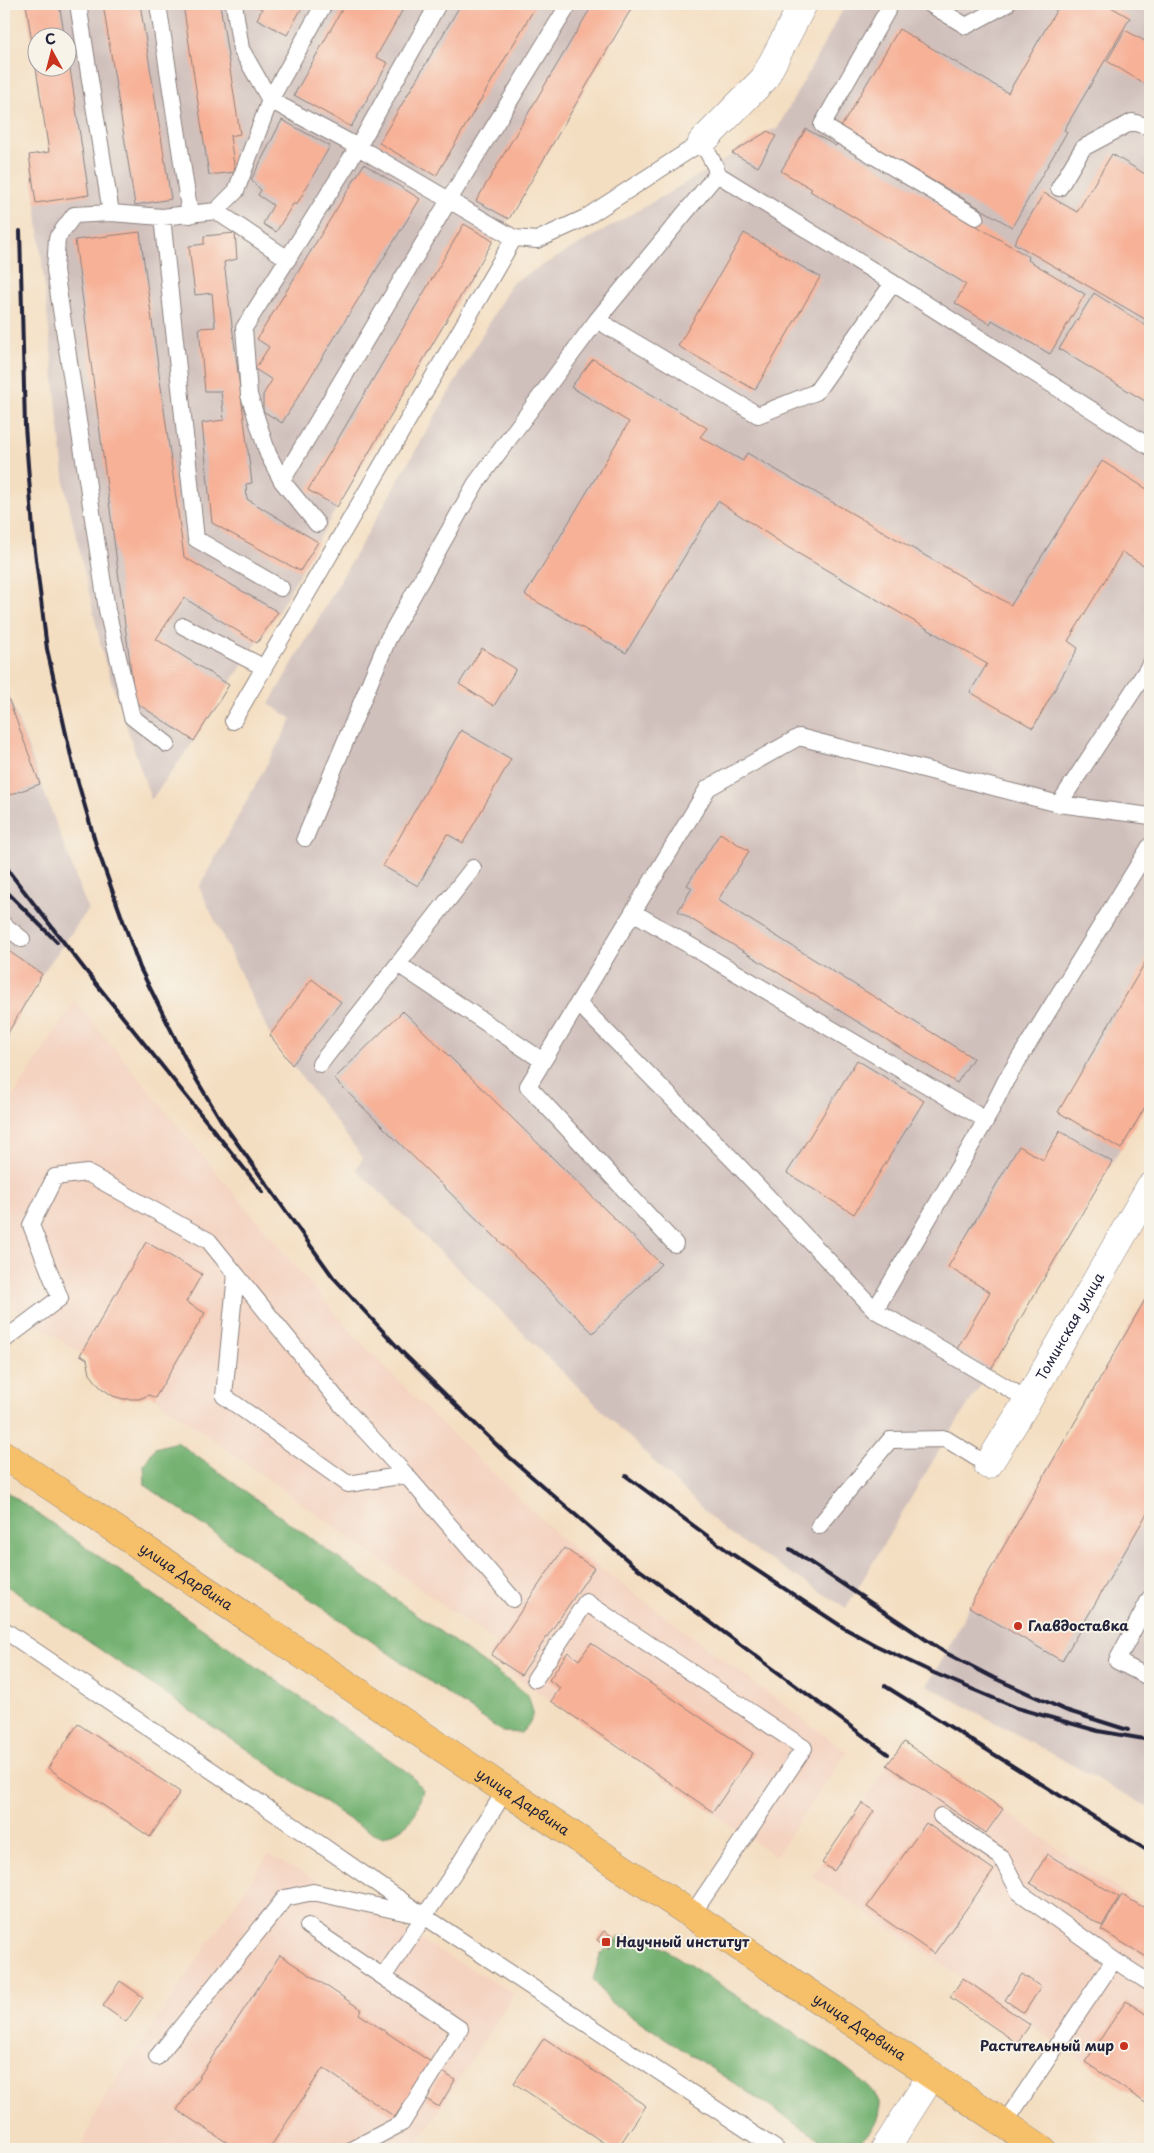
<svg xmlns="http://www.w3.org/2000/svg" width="1154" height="2153" font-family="'Playpen Sans',sans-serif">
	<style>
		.built { fill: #f4d3c1 }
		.industrial { fill: #d0c0bc; fill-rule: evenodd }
		.forest { fill: #75b272; stroke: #4c6a56 }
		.building { fill: #f7b197 }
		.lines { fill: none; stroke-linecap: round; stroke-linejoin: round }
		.lane-casing { stroke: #8b807e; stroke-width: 18 }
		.street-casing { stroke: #8b807e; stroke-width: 29 }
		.primary-casing { stroke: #8b807e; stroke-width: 29 }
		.lane { stroke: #fff; stroke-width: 16 }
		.street { stroke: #fff; stroke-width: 28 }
		.primary { stroke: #f6c06b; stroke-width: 28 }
		.rail { stroke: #22223b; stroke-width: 4 }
		.poi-dot { fill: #c8321e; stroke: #f7f3e8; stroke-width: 2 }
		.labels { text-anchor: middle; stroke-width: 4; stroke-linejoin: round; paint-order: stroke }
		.street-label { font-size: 14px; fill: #22223b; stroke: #f7f3e8 }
		.poi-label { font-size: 14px; font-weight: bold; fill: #22223b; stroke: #f7f3e8; text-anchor: start }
	</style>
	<rect width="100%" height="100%" fill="#f7f3e8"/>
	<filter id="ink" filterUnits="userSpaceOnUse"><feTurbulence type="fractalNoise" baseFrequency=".02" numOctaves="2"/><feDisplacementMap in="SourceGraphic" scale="10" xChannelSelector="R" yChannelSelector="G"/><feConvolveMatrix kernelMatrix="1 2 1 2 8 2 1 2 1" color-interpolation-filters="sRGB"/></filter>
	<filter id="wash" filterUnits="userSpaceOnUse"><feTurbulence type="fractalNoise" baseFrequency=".0096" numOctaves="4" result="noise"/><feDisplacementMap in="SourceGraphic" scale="20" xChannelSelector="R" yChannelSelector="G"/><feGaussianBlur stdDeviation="1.12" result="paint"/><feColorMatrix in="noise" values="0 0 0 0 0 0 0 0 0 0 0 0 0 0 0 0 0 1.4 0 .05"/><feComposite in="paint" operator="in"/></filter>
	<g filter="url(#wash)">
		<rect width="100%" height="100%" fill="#f4dec1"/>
		<path class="built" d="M75 1001 292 1263 357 1338 424 1407 565 1542 847 1752 775 1856 487 1657 496 1643 155 1398 149 1395 139 1399H123L104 1390 93 1379 87 1358 4 1302V1111Z
			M904 1742 1123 1893 1150 1909V2106L812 1876Z
			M268 1855 311 1877 514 1994 414 2149H80L104 2098Z"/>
		<path class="industrial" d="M26 4H634L509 219 493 241 337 507 278 612 229 685 194 741 151 800 104 659 65 487 36 203 29 155 49 152ZM38 38H68V68H38Z
			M846 4H1150V1098L991 1369 946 1439 846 1608 725 1531 356 1169 363 1158 270 1035 199 887 292 719 269 704 512 283 715 166 768 131 777 129Z
			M4 683 88 910 42 974 4 1040Z
			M1150 1291V1808L927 1685 946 1653 969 1607Z"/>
		<path class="forest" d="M177 1442 528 1695C534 1713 535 1719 521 1733L503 1732 145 1485 144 1464 155 1448Z
			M4 1490 410 1774 423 1790C415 1818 412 1826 383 1837L359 1826 4 1584Z
			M619 1937H647L842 2065C883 2097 897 2108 853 2149L833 2148 610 2002 593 1979 601 1953Z"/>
		<g id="blocks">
			<path class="building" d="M26 4H59L65 38H38V68H68L69 62 89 195 36 203 29 155 49 152Z
				M103 4H140L171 199 135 205Z
				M183 4H220L240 134 230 136 235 172 209 175Z
				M252 4H304L287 35 257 19 262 9Z
				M345 4H406L376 57 388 63 351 127 294 95Z
				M461 4H537L436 176 379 143Z
				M593 4H634L509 219 476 201Z
				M1060 4H1106L1130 18 1064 130 1067 132 1012 227 841 127 899 29 1008 93Z
				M1125 30 1150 44V87L1107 61Z
				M282 120 330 146 297 204H293L276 232 263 224 273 205 258 195 261 190 251 180Z
				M806 129 836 146 837 143 1029 257 1028 260 1085 294 1050 354 992 320 990 324 955 303 966 284 810 191 812 189 781 171Z
				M768 131 776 136 758 167 732 153Z
				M1112 154 1150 177V322L1014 243 1044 193 1077 212Z
				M364 164 420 199 282 423 263 411V395L272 380 255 369 269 347 257 339Z
				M464 224 493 241 337 507 308 490Z
				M140 232 184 557 278 612 257 643 184 598 156 639 229 685 194 741 135 702 75 240Z
				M235 233 237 259 224 262 252 483 246 484 247 499 318 542 300 571 212 523 202 423 224 420 221 391H205L199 328 215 327 212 293 195 295 189 246 204 244V236Z
				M744 233 820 277 755 390 678 346Z
				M1094 293 1150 328V404L1059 349Z
				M593 359 707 428 700 437 743 461 747 453 1011 605 1102 461 1150 491V569L1122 552 1068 641 1078 648 1033 728 970 692 987 664 789 548 718 501 626 653 525 595 629 422 571 387Z
				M482 648 516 669 494 706 459 684Z
				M4 687 40 784 4 797Z
				M461 730 511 759 463 843 447 834 418 886 383 866Z
				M720 833 749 851 718 900 973 1058 957 1083 678 911 692 888 687 885Z
				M4 948 42 974 4 1040Z
				M1150 954V1098L1121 1149 1058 1112Z
				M312 979 341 1002 292 1065 270 1035Z
				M403 1011 661 1264 593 1333 334 1079Z
				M857 1060 924 1101 854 1214 787 1173Z
				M1060 1131 1112 1162 991 1369 957 1349 990 1292 948 1267 1019 1146 1043 1160Z
				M146 1242 202 1274 186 1302 205 1313 155 1398 149 1395 139 1399H123L113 1396 100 1387 90 1374 87 1359 80 1355Z
				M1150 1291V1508L1062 1661 969 1607Z
				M564 1548 594 1568 521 1675 491 1655Z
				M591 1643 753 1753 713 1812 551 1701 560 1688 549 1680 568 1652 579 1660Z
				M78 1724 180 1792 150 1837 48 1768Z
				M904 1742 1003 1809 986 1833 887 1765Z
				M862 1803 874 1811 834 1871 822 1863Z
				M926 1823 994 1870 934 1954 867 1907Z
				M1047 1854 1119 1897 1102 1926 1030 1883Z
				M1122 1895 1150 1911V1959L1101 1930Z
				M604 1931 616 1939 609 1949 597 1940Z
				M280 1955 362 2010 359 2014 431 2062 395 2117 323 2068 269 2149H237L177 2110Z
				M1022 1974 1041 1987 1024 2013 1005 2000Z
				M963 1978 1030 2025 1017 2043 950 1997Z
				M120 1981 143 1997 126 2022 103 2006Z
				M1126 2001 1150 2017V2106L1085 2062Z
				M544 2038 646 2106 617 2149H613L514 2083Z
				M443 2072 455 2080 439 2107 426 2099Z"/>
		</g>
	</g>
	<g filter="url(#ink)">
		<use href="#blocks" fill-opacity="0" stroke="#8b807e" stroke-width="1"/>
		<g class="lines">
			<defs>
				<path id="lane" d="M78 4 111 213
					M158 4 190 215
					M234 4 241 49 270 100 358 147 514 238 537 240 585 218 702 142 715 166 717 174 893 283 1150 447
					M891 4 822 125 976 217
					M930 4 966 26 1007 4
					M1059 188 1083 148 1132 122 1150 127
					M216 211 288 259
					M162 217 196 539 281 588
					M597 320 758 415 816 392 893 283
					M282 481 449 200 569 4
					M317 524 282 481 268 454 249 395 244 328 358 147 438 4
					M183 626 263 667
					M233 721 514 238
					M167 744 132 717 107 610 55 270 57 238 74 215 111 213 162 217 216 211 236 191 270 100 324 4
					M1059 804 1150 665
					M305 838 388 639 476 483 597 320 717 174
					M633 912 986 1120
					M4 925 22 939
					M398 964 543 1061
					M578 1003 733 1160 875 1310 1028 1400
					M320 1064 473 868
					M675 1244 528 1086 708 788 799 737 1059 804 1150 816
					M236 1274 224 1396 348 1484 406 1475
					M875 1310 986 1120 1006 1080 1150 846
					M4 1340 60 1298 31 1225 55 1177 87 1173 209 1241 345 1409 406 1475 513 1599
					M819 1526 890 1440 946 1439 988 1465
					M1150 1598 1117 1661 1150 1678
					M4 1630 285 1820 424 1916 776 2149
					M535 1679 586 1602 804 1748 691 1916
					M941 1816 1001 1857 1019 1892 1114 1960 1150 1983
					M308 1926 460 2029 402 2123 353 2149
					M383 1977 459 1865 505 1791
					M157 2057 285 1898 313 1892 417 1915
					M1004 2124 1114 1960"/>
				<g id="street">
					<path d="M702 142 764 79 803 4"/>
					<path id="s1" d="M988 1465 1028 1400 1150 1187"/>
					<path d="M885 2149 932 2075"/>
				</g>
				<g id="primary">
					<path id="s2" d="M4 1455 1042 2149"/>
				</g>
			</defs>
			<use href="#lane" class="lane-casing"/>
			<use href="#street" class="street-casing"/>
			<use href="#primary" class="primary-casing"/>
			<use href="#lane" class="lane"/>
			<use href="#street" class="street"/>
			<use href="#primary" class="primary"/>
			<path class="rail" d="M20 231 25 426 34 543 47 649 73 765 97 848 140 968 193 1074 222 1122 333 1277 404 1354 507 1455 633 1565 888 1754
				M4 861 10 873 86 971 263 1192
				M4 889 57 942
				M626 1476 732 1554 844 1628 875 1645 934 1673 1017 1708 1098 1731 1150 1740
				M790 1549 946 1653 994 1678 1065 1710 1128 1730
				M885 1686 1150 1852"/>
		</g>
	</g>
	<g class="poi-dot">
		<circle cx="1018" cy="1626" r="5"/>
		<rect x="601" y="1937" width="10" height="10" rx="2.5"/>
		<circle cx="1124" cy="2046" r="5"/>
	</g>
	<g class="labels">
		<g class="street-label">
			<text dy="5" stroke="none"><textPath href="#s1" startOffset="161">Томинская улица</textPath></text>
			<text dy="5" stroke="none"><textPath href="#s2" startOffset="219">улица Дарвина</textPath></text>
			<text dy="5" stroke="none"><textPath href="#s2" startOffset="624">улица Дарвина</textPath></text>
			<text dy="5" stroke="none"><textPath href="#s2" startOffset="1029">улица Дарвина</textPath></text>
		</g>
		<g class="poi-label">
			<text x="1028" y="1631">Главдоставка</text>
			<text x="616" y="1947">Научный институт</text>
			<text x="1114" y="2051" text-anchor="end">Растительный мир</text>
		</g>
	</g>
	<rect width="1154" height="2153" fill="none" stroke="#f7f3e8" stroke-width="20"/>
	<g transform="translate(52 52) rotate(353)"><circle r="24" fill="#f7f3e8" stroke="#a29fa3"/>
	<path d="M0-4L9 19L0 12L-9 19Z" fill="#c8321e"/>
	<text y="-8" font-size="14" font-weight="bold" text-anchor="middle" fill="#22223b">С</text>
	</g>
</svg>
